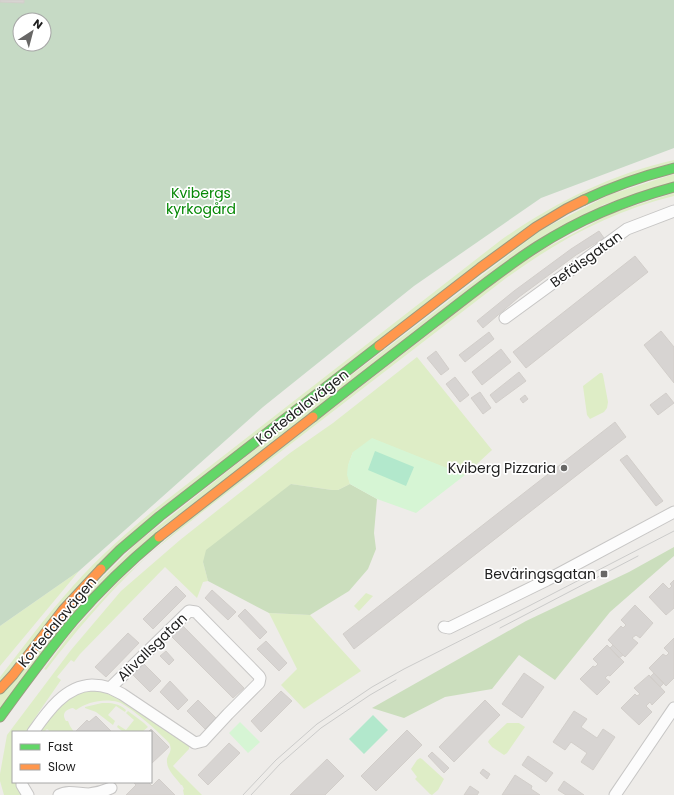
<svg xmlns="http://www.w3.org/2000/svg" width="674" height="795" font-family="Poppins,sans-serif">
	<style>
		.grass { fill: #deedc6 }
		.forest { fill: #cbdebd }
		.cemetery { fill: #c6dac5; fill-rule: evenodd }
		.park { fill: #d6f5d4 }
		.pitch { fill: #b2e8cc }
		.building { fill: #d7d4d2; stroke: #d2ceca }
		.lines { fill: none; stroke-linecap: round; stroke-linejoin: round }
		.street-casing { stroke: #c7c6c5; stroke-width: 13 }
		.fast-casing { stroke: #9a9a7f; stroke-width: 11 }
		.slow-casing { stroke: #9a9a7f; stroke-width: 11 }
		.street { stroke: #fcfcfc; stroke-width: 11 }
		.fast { stroke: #63d668; stroke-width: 9 }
		.slow { stroke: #ff974d; stroke-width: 9 }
		.tram { stroke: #cbcbca; stroke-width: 1 }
		.poi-dot { fill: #686766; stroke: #fff; stroke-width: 1.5 }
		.labels { text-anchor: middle; stroke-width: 3.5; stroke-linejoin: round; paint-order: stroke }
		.park-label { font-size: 14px; fill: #058805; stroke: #fff }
		.street-label { font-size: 14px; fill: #202020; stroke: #fff }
		.poi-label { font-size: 14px; fill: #202020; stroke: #fff; text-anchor: end }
	</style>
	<rect width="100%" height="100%" fill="#eeece9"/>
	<path class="grass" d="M674 160V162L602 186 157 511 0 684V677C24 646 47 615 73 586 99 557 128 531 159 506L501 240C554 203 611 174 674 160Z
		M674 174V182L603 205 162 527 0 709V694L76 604 137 543 286 425 543 229 609 195Z
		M674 193V196C611 211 553 243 501 282L201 513C180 530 157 547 137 566 104 598 74 633 46 670L44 669 71 633 118 582 184 524 501 278 544 249 612 213Z
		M417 357 492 450 465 475 353 452C348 465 346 471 350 484L338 490H332L291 484 203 562 208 581 203 582 197 598 165 567 80 654 74 662 71 660 57 677 61 680 41 709 26 732H13V782H16L23 795H4L0 781V774L7 735 71 650 121 591 180 540 290 453 333 423Z
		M600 373H602L603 375 608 402 607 408 604 412 590 419 587 415 583 386Z
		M79 571 0 666V626Z
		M366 593 373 596 359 611 354 606Z
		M269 613 310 615 361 671 304 709 281 685 297 669Z
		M93 689 113 694 189 745V749L173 766 202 795H184L183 790 184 789 182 785H181C176 778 167 770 167 762 166 755 174 752 169 743 161 734 129 705 118 702 104 698 87 702 76 710L73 708C66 709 61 714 66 721H68L70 726 74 732H51L47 729 44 732H37L52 714 70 696Z
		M102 703C111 703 119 703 126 710L125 712 116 706 108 715 115 721 113 725 96 712 85 708V707Z
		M128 711 144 723 148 727 142 732H123L117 727 118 725 126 730 134 720 126 713Z
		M507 723H519L525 727 507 753 504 755 492 747 488 742 489 740Z
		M420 758 422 759 444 779 438 790 432 795 430 794 415 779 417 777 411 769 417 760Z"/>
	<path class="forest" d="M291 484 332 490H338L350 484 377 499 374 533 376 549 368 569 349 591 310 615 269 613 208 581 203 562 206 550Z
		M674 547V556L610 612 555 680 519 655 492 689 445 697 404 718 372 708 526 621 629 572Z"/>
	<path class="cemetery" d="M0 0H674V148L541 198 414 286 263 407 79 571 0 626ZM20 20H44V44H20Z"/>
	<path class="park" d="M372 438 462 474 465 475 416 513 377 499 350 484 347 475 348 465 353 452Z
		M240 722 260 742 248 753 229 733Z"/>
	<path class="pitch" d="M375 451 414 467 406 486 368 470Z
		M373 715 388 730 364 754 349 739Z"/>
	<path class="building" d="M0 0H24V3L0 2Z
		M599 231 604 238 576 255 519 297 483 328 477 321 514 291 571 249Z
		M635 256 648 272 526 368 513 352Z
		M661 331 674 347V383L644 345Z
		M489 332 494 339 465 362 459 355Z
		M501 349 511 362 482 385 472 372Z
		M436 351 449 369 441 375 427 358Z
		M519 372 526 381 496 403 490 395Z
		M455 377 469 395 460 402 446 384Z
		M480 392 491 408 483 414 471 398Z
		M666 393 674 403 658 415 650 405Z
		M525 395 528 399 523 403 520 399Z
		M615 422 626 437 354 649 343 634Z
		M627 455 663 501 656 506 620 460Z
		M674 580V608L666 615 649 597 663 583 669 589 672 586 670 584Z
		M176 586 186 596 153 629 143 619Z
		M212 590 236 612 228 620 205 598Z
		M635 605 653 623 640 638 636 635 632 638 638 643 625 657 608 640 621 626 623 628 626 625 621 620Z
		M245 609 267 632 260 639 238 616Z
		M182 625 244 688 233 698 171 636Z
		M128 633 139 643 106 677 95 667Z
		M674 638V678L666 686 649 668 663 654 666 656 669 653 664 648Z
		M266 641 287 663 279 671 257 649Z
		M607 645 624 662 610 676 608 675 605 678 610 682 597 695 580 679 593 666 595 667 598 664 593 659Z
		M613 645 623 655 619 658 610 648Z
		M166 651 174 660 169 665 160 656Z
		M143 663 161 681 150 692 132 674Z
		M524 673 544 687 522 718 502 704Z
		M654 673 664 683 660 687 650 677Z
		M649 675 665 692 652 705 650 702 646 706 652 712 639 725 621 708 635 694 637 696 640 694 634 688Z
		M170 681 188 700 178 710 160 692Z
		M281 691 292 701 261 732 251 721Z
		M198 700 216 718 205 729 187 711Z
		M485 700 500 715 454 762 439 747Z
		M574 711 587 719 581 727 597 738 603 729 615 737 593 770 581 762 587 753 571 742 565 750 553 742Z
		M96 716 112 732H76V731L87 720 89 722Z
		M151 729 169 747 151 764V732H148Z
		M407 730 422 745 376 791 361 776Z
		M229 743 240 753 208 785 198 775Z
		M432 752 449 768 444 773 428 756Z
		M528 756 553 773 546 782 522 765Z
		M327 759 344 776 325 795H290Z
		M483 769 490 774 487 779 480 773Z
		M515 775 532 786 531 789 540 795H502Z
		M159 779 175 795H126L136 785 133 782H150L149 783 152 786Z
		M564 781 584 795H566L558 790Z
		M470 786 479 792 477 795H464Z"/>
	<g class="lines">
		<defs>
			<path id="street" d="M505 318 627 229 674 211
				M189 611 196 612 259 676 260 678 259 683 228 714 203 741 195 743 122 694 110 688Z
				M444 627 449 628 547 580 674 512
				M33 732C47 712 65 686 92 685 98 685 104 686 110 688
				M22 782V785L28 795
				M59 795C68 790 79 794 89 794 97 793 104 791 111 788
				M615 795 674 708"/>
			<path id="fast" d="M584 200C613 186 643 176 674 168
				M313 417C353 385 394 354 435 322 469 296 502 269 538 246 580 219 626 200 674 187
				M101 569 120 550 160 516 379 346
				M0 717C24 684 48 651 74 620 100 590 129 562 159 537"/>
			<path id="slow" d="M379 346 480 268 536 227 566 209 584 200
				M159 537 313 417
				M0 689 13 675 63 610 101 569"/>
		</defs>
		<use href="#street" class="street-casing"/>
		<use href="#fast" class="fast-casing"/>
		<use href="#slow" class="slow-casing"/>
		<use href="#street" class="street"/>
		<use href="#fast" class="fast"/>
		<use href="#slow" class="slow"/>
		<path class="tram" d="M500 628 638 556
			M243 795 276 760 317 724 372 687 404 669 527 607 674 531
			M251 795 280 764 321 728 370 695 396 680"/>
	</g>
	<g class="poi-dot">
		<circle cx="564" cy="468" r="4"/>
		<rect x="600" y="570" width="8" height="8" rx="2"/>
	</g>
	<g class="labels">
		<g class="park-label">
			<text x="201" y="198">Kvibergs<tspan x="201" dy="16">kyrkogård</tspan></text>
		</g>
		<g class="street-label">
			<text transform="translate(586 259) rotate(-36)" y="5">Befälsgatan</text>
			<text transform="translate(302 407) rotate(-38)" y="5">Kortedalavägen</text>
			<text transform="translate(57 622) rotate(-50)" y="5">Kortedalavägen</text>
			<text transform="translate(152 647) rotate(-44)" y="5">Alivallsgatan</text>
		</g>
		<g class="poi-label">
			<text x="556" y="473">Kviberg Pizzaria</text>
			<text x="596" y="579">Beväringsgatan</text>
		</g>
	</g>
	<rect x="12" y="731" width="140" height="52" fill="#ffffff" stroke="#a6a6a6"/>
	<rect x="20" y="744" width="20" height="6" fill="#63d668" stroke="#a6a6a6"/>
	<text x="48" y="751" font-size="12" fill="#202020">Fast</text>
	<rect x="20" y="764" width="20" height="6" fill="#ff974d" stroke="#a6a6a6"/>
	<text x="48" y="771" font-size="12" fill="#202020">Slow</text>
	<g transform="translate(32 32) rotate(36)"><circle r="19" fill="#ffffff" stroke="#a6a6a6"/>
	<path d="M0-3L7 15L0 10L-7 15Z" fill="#686766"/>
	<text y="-6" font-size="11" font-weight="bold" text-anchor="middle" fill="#202020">N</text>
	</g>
</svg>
